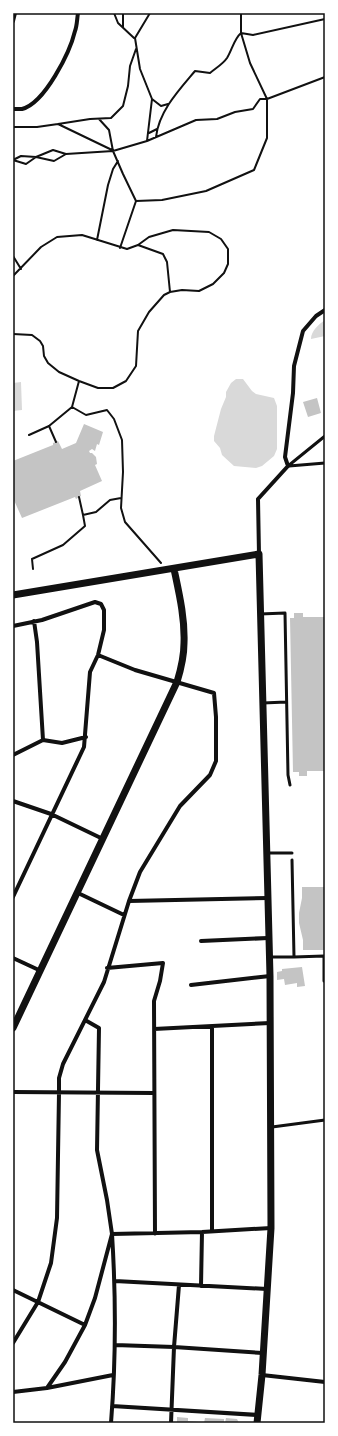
<svg xmlns="http://www.w3.org/2000/svg" width="338" height="1436" font-family="'Nunito Sans',sans-serif">
	<style>
		.water { fill: #d9d9d9 }
		.building { fill: #c4c4c4 }
		.lines { fill: none; stroke-linecap: round; stroke-linejoin: round }
		.path { stroke: #111; stroke-width: 2 }
		.service { stroke: #111; stroke-width: 3 }
		.minor { stroke: #111; stroke-width: 4 }
		.tertiary { stroke: #111; stroke-width: 7 }
		.neatline { fill: none; stroke: #111; stroke-width: 1.5 }
	</style>
	<rect width="100%" height="100%" fill="#fff"/>
	<path class="water" d="M325 320V336L311 339C311 331 319 324 325 320Z
		M236 379H243L252 391 256 394 274 398 277 406V449L274 456 262 466 256 468 234 466 222 455 220 448 214 441V436L221 409 226 397V392L231 383Z
		M21 382 22 410 13 411V383Z"/>
	<path class="building" d="M317 398 321 413 308 417 303 402Z
		M84 424 103 432 99 445 97 444 95 451 92 449 89 451 90 453H92L96 457 97 464 95 465 102 481 80 491 81 496 76 499 75 497 22 518 13 498V461L53 445V443L58 441 62 449 76 443Z
		M294 613H303V617H325V771H307V776H299V772H293L290 618H294Z
		M302 887H325V950H303V940L299 923V913L302 898Z
		M302 967 305 986 297 987V983L285 985 284 979 277 980V972L282 971V969Z
		M177 1417 188 1418V1421L199 1422V1423H177Z
		M205 1418 224 1419V1423H204Z
		M226 1418 237 1419 239 1423H225Z"/>
	<g class="lines">
		<path class="path" d="M114 13 118 23 134 38
			M123 27V13
			M241 33 253 35 325 19
			M152 99 161 106 168 104
			M99 119 109 130 113 151 123 174 136 201 120 248
			M58 124 90 119 111 118 123 106 128 86 130 66 136 49
			M13 127H37L58 124 112 150
			M149 133 157 129
			M156 137C159 111 179 90 195 71L210 73C216 68 223 64 227 58 232 50 234 39 241 33
			M147 141 152 99 140 69 135 38 150 13
			M13 160 21 156 36 157 53 150 66 154 113 151 147 141 196 120 217 119 235 112 253 109 260 99H267L325 77
			M13 160 26 164 36 157 54 161 66 154
			M136 201 162 200 206 191 254 170 267 138V99L250 63 241 33V13
			M97 240 108 185 113 169 118 161
			M138 245 163 254 167 262 170 292
			M13 256 21 269
			M13 276 41 247 57 237 82 235 127 249 138 245 149 237 173 230 209 232 221 239 228 249V264L224 273 213 284 199 291 182 290 170 292 164 295 149 312 138 331 136 366 126 381 113 388H98L79 381 59 372 48 363 44 356 43 346 40 341 32 335 13 334
			M72 407 86 415 107 410 114 419 122 440 123 472 121 508 125 522 161 563
			M49 426 56 442
			M29 435 49 426 72 407 79 381
			M79 497 83 515
			M33 569 32 559 63 545 85 526 83 515 96 512 110 500 121 498"/>
		<path class="service" d="M288 466 325 436
			M289 466 325 463
			M260 614 285 613 288 775 290 785
			M263 703 286 702
			M268 853H292
			M270 957H294L292 860
			M294 957 324 956V981
			M272 1127 325 1120"/>
		<path class="minor" d="M13 21 15 13
			M13 109C16 109 19 109 22 109 45 103 70 52 75 31 77 26 77 19 78 13
			M259 554 258 499 288 466 285 457 293 393 294 366 303 331 316 316 325 310
			M34 621 37 642 43 740
			M13 626 42 620 95 602 101 604 104 610V630L98 655 90 672 84 747 13 897
			M13 755 43 740 62 743 86 737
			M13 801 51 814 103 839
			M78 893 124 915
			M129 901 268 898
			M201 941 268 938
			M13 958 41 971
			M107 968 163 963 160 981 154 1001 155 1234
			M191 985 270 976
			M212 1027V1230
			M154 1029 270 1023
			M13 1092 154 1093
			M115 1281 267 1289
			M201 1286 202 1232
			M13 1290 85 1325
			M13 1343 38 1302 51 1263 57 1218 59 1093V1078L63 1064 104 982 129 901 140 872 180 806 210 775 216 761V717L214 693 135 670 98 655
			M115 1345 174 1347 263 1353
			M262 1375 325 1382
			M47 1388 65 1362 85 1325 95 1298 112 1234 107 1200 97 1150 99 1028 85 1020
			M13 1392 47 1388 113 1375
			M112 1406 258 1415
			M111 1423C116 1360 116 1297 112 1234L202 1232 271 1228
			M171 1423 174 1347 179 1285"/>
		<path class="tertiary" d="M13 595 259 554 270 976 271 1228 262 1375 257 1423
			M13 1028 177 682C181 669 184 656 184 643 185 618 179 593 174 569"/>
	</g>
	<rect width="338" height="1436" fill="none" stroke="#ffffff" stroke-width="28"/>
	<rect x="14" y="14" width="310" height="1408" class="neatline"/>
</svg>
